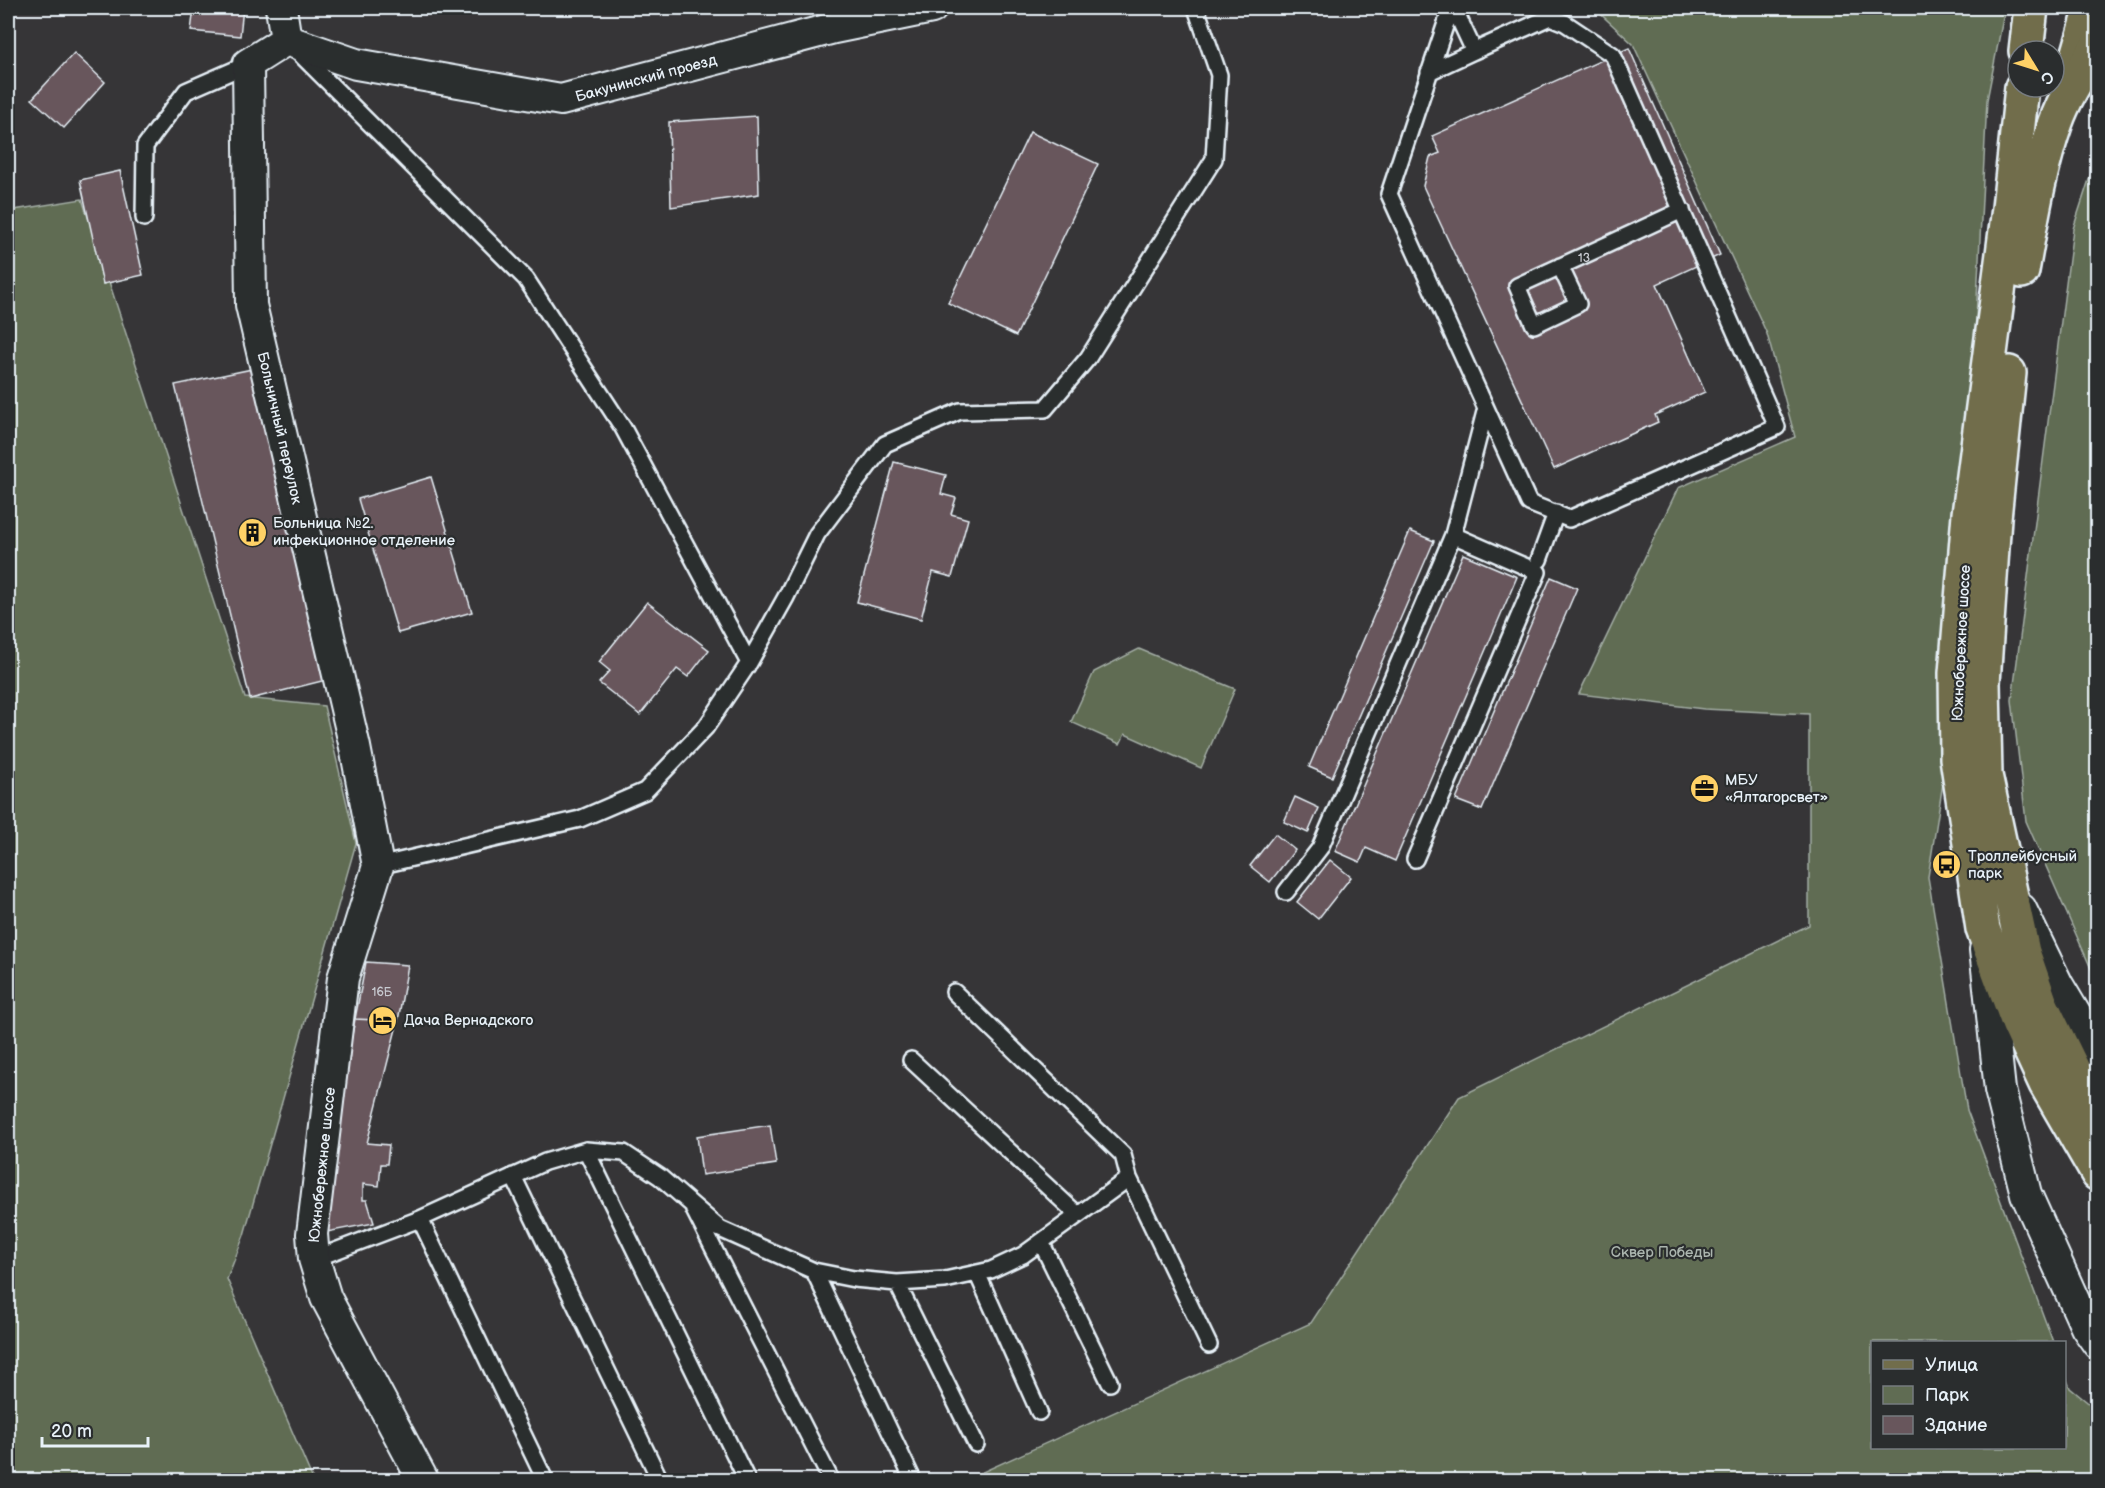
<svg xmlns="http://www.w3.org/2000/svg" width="2105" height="1488" font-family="'Balsamiq Sans',sans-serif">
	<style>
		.green { fill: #606c53; stroke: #a4aea6; stroke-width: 1.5 }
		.building { fill: #68565c; stroke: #e8f1f8; stroke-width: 1.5 }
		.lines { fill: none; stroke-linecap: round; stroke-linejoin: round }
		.lane-casing { stroke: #e8f1f8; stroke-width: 20 }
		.street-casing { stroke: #e8f1f8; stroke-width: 34 }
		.primary-casing { stroke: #e8f1f8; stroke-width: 38 }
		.highway-casing { stroke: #e8f1f8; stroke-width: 38 }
		.lane { stroke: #2a2d2e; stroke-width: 15 }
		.street { stroke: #2a2d2e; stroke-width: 30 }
		.primary { stroke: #716d4b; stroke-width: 33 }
		.highway { stroke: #716d4b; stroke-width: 33 }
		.labels { text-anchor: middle; stroke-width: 4.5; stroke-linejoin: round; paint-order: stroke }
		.number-label { font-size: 12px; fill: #c8cad1 }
		.street-label { font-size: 15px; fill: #e8f1f8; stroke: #2a2d2e }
		.poi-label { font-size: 15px; fill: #e8f1f8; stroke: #2a2d2e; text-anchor: start }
		.park-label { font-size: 15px; fill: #abb5ae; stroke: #2a2d2e }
	</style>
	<rect width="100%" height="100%" fill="#363537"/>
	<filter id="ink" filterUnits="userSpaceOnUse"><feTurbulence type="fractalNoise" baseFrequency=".0167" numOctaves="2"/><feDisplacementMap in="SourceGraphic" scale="12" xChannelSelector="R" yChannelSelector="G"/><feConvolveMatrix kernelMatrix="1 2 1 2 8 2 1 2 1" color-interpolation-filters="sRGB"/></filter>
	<g filter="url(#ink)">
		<path class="green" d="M1594 8H2005L1987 100 1957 695 1928 877 1967 1110 2053 1342H1872V1448H2064L2065 1374 2070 1388 2097 1410V1480H965L1311 1323 1459 1097 1809 925V714L1704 709 1579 694 1678 488 1795 437 1767 334 1633 44Z
			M2097 155V982L2026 821 2012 700 2073 229Z
			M82 199 245 698 324 706 356 843 244 1235 227 1279 313 1480H8V211Z
			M1139 649 1235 689 1201 768 1125 734 1120 744 1071 722 1094 672Z"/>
		<path class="building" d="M194 8H243L240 36 191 31Z
			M1629 48 1720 255 1657 284 1705 392 1655 415 1658 422 1554 469 1423 186 1430 157 1440 153 1432 136Z
			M74 53 105 82 64 128 32 99Z
			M757 116 759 194 671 207 669 122Z
			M1030 132 1098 164 1016 336 948 303Z
			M120 171 143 275 103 284 80 180Z
			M257 368 326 680 250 699 175 385Z
			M894 462 946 475 941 494 956 498 951 514 968 519 952 577 933 572 921 619 857 602Z
			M431 477 472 612 398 633 358 499Z
			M1410 531 1434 541 1332 777 1309 767Z
			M1463 554 1517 577 1395 861 1366 848 1360 862 1335 851Z
			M1551 577 1577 588 1482 810 1456 800Z
			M647 602 709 650 688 677 677 669 640 715 599 683 610 671 599 662Z
			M1295 797 1319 808 1308 833 1284 822Z
			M1275 834 1295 850 1270 882 1250 866Z
			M1330 860 1351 877 1318 919 1297 902Z
			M366 962 408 965 398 1021 355 1019Z
			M355 1019 398 1021 367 1143 389 1145 387 1164H381L379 1186 363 1184V1200H367L374 1223 327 1232 320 1205Z
			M770 1125 776 1164 702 1175 697 1136Z"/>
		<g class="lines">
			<defs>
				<path id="lane" d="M1451 8 1389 194 1529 503 1569 519 1777 427 1613 55 1565 23 1550 17 1474 51 1454 8
					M297 51 526 279 623 428 749 663
					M1429 72 1474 51
					M144 218 145 146 186 91 248 64
					M1560 266 1578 304 1534 325 1517 286C1572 261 1627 236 1682 210
					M1539 560 1556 513
					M1415 859 1538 572 1453 535
					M378 866 580 819 645 791 706 727 749 663 786 597 817 534 885 444 960 411 1045 409 1088 358 1214 159 1219 75 1196 8
					M1286 892 1320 848 1453 535 1486 408
					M911 1060 1078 1215
					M586 1150 747 1480
					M513 1176 660 1480
					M1129 1178 1209 1345
					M694 1210 831 1480
					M420 1219 545 1480
					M1041 1242 1110 1383
					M314 1259 420 1219 545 1162 586 1150 624 1153 660 1177 720 1229 814 1271 854 1279 897 1283 945 1280 991 1270 1023 1255 1129 1178 1123 1155 954 992
					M814 1271 913 1480
					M977 1273 1039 1412
					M897 1283 976 1444"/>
				<path id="street" d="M281 8 286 40 356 64 561 100 834 28 932 8
					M286 40 248 64 251 305 355 747 378 866 343 978 312 1234 314 1259 326 1298 423 1480
					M2021 909 2058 985 2098 1052
					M1985 950 2000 1090 2026 1194 2086 1327 2098 1344"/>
				<path id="primary" d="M2071 80 2092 8"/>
				<path id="highway" d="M2026 51 2031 8
					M2022 87 2009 208 1969 514 1956 673 1957 758 1983 929 2018 1023 2046 1084 2098 1174
					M2022 271C2031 221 2039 170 2056 122 2066 94 2083 70 2098 45
					M2009 373 1994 518 1983 683 1985 775 2023 952 2041 1004 2098 1121"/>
			</defs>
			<use href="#lane" class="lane-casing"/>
			<use href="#street" class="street-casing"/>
			<use href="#primary" class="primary-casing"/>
			<use href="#highway" class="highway-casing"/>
			<use href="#lane" class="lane"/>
			<use href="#street" class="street"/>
			<use href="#primary" class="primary"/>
			<use href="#highway" class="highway"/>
		</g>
	</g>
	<defs>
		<symbol id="building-disc" viewBox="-11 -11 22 22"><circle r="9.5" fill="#ffd166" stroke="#2a2d2e"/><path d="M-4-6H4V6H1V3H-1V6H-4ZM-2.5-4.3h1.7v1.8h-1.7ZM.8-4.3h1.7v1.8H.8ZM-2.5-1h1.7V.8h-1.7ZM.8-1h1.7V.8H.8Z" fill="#111"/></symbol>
		<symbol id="office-disc" viewBox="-11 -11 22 22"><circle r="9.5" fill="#ffd166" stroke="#2a2d2e"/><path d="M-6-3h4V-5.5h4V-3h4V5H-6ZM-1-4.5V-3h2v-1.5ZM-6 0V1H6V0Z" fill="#111"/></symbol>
		<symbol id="bus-disc" viewBox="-11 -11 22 22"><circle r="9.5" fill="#ffd166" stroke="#2a2d2e"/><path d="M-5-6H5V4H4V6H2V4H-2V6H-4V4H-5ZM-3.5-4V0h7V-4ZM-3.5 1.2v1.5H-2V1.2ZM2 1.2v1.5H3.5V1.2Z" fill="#111"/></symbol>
		<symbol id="hotel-disc" viewBox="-11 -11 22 22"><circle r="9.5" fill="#ffd166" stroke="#2a2d2e"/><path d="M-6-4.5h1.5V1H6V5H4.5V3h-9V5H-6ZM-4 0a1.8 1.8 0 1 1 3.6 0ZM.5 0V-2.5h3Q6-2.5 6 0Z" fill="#111"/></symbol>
	</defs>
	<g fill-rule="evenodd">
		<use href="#building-disc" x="236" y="516" width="33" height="33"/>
		<use href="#office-disc" x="1688" y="772" width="33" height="33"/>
		<use href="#bus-disc" x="1930" y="848" width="33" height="33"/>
		<use href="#hotel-disc" x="366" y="1004" width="33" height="33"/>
	</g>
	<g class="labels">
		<g class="number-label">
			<text x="1584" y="262">13</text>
			<text x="382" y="996">16Б</text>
		</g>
		<g class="street-label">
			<text transform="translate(646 78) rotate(-15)" y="5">Бакунинский проезд</text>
			<text transform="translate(280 428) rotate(77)" y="5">Больничный переулок</text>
			<text transform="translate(1961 643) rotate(-87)" y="5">Южнобережное шоссе</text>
			<text transform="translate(322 1165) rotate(-84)" y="5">Южнобережное шоссе</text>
		</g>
		<g class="poi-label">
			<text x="273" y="528">Больница №2.<tspan x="273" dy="17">инфекционное отделение</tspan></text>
			<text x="1725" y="785">МБУ<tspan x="1725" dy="17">«Ялтагорсвет»</tspan></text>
			<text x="1968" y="861">Троллейбусный<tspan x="1968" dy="17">парк</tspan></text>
			<text x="404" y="1025">Дача Вернадского</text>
		</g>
		<g class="park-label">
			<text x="1662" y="1257">Сквер Победы</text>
		</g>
	</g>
	<rect width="2105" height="1488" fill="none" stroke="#2a2d2e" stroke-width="30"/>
	<rect x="15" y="15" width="2075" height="1458" fill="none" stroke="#e8f1f8" stroke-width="2" filter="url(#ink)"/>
	<rect x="1871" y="1341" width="195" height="108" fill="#2a2d2e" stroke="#767b7f" stroke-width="1.5"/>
	<rect x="1883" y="1360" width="30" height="9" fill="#716d4b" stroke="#767b7f" stroke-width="1.5"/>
	<text x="1925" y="1371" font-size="18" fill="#e8f1f8">Улица</text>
	<rect x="1883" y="1386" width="30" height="18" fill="#606c53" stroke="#767b7f" stroke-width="1.5"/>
	<text x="1925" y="1401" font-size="18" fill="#e8f1f8">Парк</text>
	<rect x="1883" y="1416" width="30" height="18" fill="#68565c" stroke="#767b7f" stroke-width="1.5"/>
	<text x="1925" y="1431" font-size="18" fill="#e8f1f8">Здание</text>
	<g transform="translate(2036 69) rotate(128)"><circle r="28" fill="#2a2d2e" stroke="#767b7f" stroke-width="1.5"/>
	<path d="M0-4.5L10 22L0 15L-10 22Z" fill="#ffd166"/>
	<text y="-9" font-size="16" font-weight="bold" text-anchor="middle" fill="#e8f1f8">С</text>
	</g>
	<path d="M42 1437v9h106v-9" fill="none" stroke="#e8f1f8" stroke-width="3"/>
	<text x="51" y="1437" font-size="18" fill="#e8f1f8" stroke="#2a2d2e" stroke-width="4.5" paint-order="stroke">20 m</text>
</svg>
